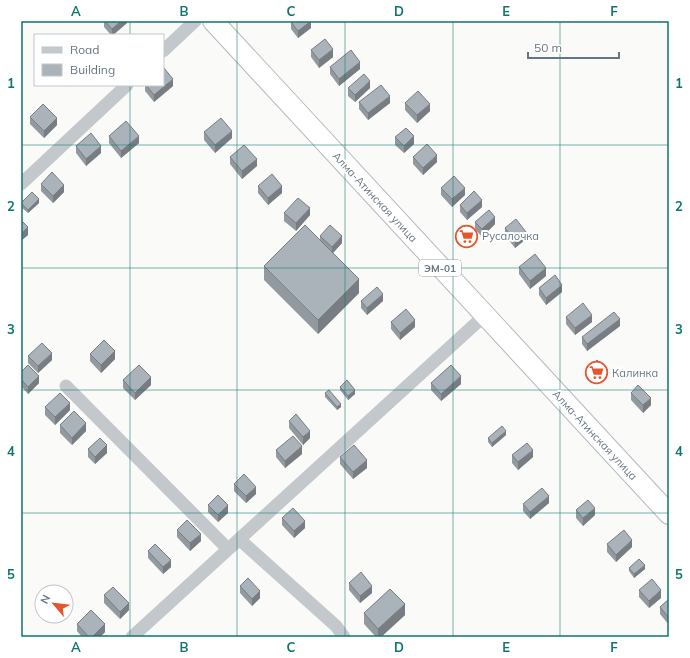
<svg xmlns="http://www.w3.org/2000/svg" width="690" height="658" font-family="Mulish,sans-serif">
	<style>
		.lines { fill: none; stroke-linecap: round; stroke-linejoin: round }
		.highway-casing { stroke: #b4b9bd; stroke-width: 22 }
		.minor { stroke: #c3c8cc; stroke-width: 13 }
		.highway { stroke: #fff; stroke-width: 20 }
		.wall { fill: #929a9f }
		.shaded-wall { fill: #777d82 }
		.building { fill: #aab3b9; stroke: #777d82 }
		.grid { fill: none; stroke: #0f766e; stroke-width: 1; stroke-opacity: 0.55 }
		.labels { text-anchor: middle; stroke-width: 4; stroke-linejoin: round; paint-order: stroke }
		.shield { fill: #fff; stroke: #939fa8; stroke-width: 1 }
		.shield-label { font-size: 10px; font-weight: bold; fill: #657683 }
		.street-label { font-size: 11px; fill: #657683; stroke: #fff }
		.poi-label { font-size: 11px; fill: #657683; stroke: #fff; text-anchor: start }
		.neatline { fill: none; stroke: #0f766e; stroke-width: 1.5 }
		.grid-label { font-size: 13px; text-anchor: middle; font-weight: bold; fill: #0f766e }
	</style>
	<rect width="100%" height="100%" fill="#fafaf8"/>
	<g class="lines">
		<defs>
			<path id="highway" d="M213 21C365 185 516 350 669 514"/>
		</defs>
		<use href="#highway" class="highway-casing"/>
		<path class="minor" d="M163 51 195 21
			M21 184 127 85
			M66 386 228 549
			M239 539 336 626 344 637
			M132 637 484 316"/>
		<use href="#highway" class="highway"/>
	</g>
	<path class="wall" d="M104 21H127V23L113 35H111L104 27Z
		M311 21V28L298 38 291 29V22Z
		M311 50 333 57 319 68 311 57Z
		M330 67 360 69 339 86 330 74Z
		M145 85H146L173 86 154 102 145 91Z
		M348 88H370L355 102 348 96Z
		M359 102 390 103 368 120 359 109Z
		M405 103 430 111 417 123 405 110Z
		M30 117 57 125 44 138 30 124Z
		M204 132 232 138 215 153 204 140Z
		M109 136 139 143 121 158 109 143Z
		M395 137 414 144 404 153 395 145Z
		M76 146 101 153 86 166 76 153Z
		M230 157 257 166 242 179 230 164Z
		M413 157 437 162 423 175 413 164Z
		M41 184 64 192 53 203 41 191Z
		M258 186 282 193 268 205 258 193Z
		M441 188 465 195 452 207 441 195Z
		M21 203H39L28 213 21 207Z
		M460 205 482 207 467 220 460 212Z
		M284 213 310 215 296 231 284 221Z
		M21 220 28 235 22 240 21 239Z
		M475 222 495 224 482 237 475 229Z
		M505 228 526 239 515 248 505 235Z
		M320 236 342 243 333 253 359 293 318 334 264 280V266L320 240Z
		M519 267 546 276 530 289 519 274Z
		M539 288 562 292 546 305 539 295Z
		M361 301H383L367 315 361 308Z
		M566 317 592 322 575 335 566 324Z
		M391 322 415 327 400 340 391 329Z
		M620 326 587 351 582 344V337Z
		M90 354 115 359 101 373 90 361Z
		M28 356 52 360 38 373 28 363Z
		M590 368 608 374 600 382 590 371Z
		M21 372 39 383 28 394 21 386Z
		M123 380 151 385 135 400 123 388Z
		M431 383 461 384 441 401 431 390Z
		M340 387 355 394 348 400 340 390Z
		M325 393 341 407 337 410 325 397Z
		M631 393 651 405 643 413 631 400Z
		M45 407 70 410 55 425 45 415Z
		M289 421 310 438 303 445 289 428Z
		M60 425 86 431 72 445 60 433Z
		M506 435 492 447 488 442V438Z
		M88 449 107 453 95 464 88 457Z
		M276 450 302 454 285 468 276 457Z
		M512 455 533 457 518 470 512 463Z
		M340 457 367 468 353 479 340 464Z
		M234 484 256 494 246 503 234 491Z
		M549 503 530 519 523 511V504Z
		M208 505 228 513 218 522 208 512Z
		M576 510 595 515 583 526 576 518Z
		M282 518 305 528 294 538 282 525Z
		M177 530 201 541 190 551 177 537Z
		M607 544 632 547 616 562 607 552Z
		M148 551 171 567 163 574 148 558Z
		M629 568 645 569 634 578 629 571Z
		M349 583 372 593 360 603 349 590Z
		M240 586 260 598 252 606 240 593Z
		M639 590 661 598 649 608 639 597Z
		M104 595 129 610 120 619 104 603Z
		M669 599V625L660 614V607Z
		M364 613 405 615 381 637H376L364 624Z
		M77 624 105 632 100 637H82L77 631Z"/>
	<path class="shaded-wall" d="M121 21H127V23L113 35H112V29Z
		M311 21V28L298 38V31Z
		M333 49V57L319 68V60Z
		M360 62V69L339 86V79Z
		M173 79V86L154 102V95Z
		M370 81V88L355 102V95Z
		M390 96V103L368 120V113Z
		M430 104V111L417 123V115Z
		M57 118V125L44 138V131Z
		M232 131V138L215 153V145Z
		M139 136V143L121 158V151Z
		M414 136V144L404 153V146Z
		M101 146V153L86 166V159Z
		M437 155V162L423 175V168Z
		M257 159V166L242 179V171Z
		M64 185V192L53 203V196Z
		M282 186V193L268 205V198Z
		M465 188V195L452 207V199Z
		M39 199V203L28 213V210Z
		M482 200V207L467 220V213Z
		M310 208V215L296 231V223Z
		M495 217V224L482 237V229Z
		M28 227V235L22 240V233Z
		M526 232V239L515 248V241Z
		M342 236V243L332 254V247Z
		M546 268V276L530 289V281Z
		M359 279V293L318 334V320Z
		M562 285V292L546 305V298Z
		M383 294V301L367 315V308Z
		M592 315V322L575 335V328Z
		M620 319V326L587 351V344Z
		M415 320V327L400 340V333Z
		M115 351V359L101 373V365Z
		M52 353V360L38 373V366Z
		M608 370V374L600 382V378Z
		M39 376V383L28 394V387Z
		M461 376V384L441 401V394Z
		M151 377V385L135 400V393Z
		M355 390V394L348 400V396Z
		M651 398V405L643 413V405Z
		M70 403V410L55 425V417Z
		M341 404V407L337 410V407Z
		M86 423V431L72 445V438Z
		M310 431V438L303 445V437Z
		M506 431V435L492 447V443Z
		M107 445V453L95 464V457Z
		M302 446V454L285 468V461Z
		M533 450V457L518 470V462Z
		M367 460V468L353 479V472Z
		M256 487V494L246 503V496Z
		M549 496V503L530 519V512Z
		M228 505V513L218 522V515Z
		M595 508V515L583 526V518Z
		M305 521V528L294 538V531Z
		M201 534V541L190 551V543Z
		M632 540V547L616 562V555Z
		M171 560V567L163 574V567Z
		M645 565V569L634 578V574Z
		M372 586V593L360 603V596Z
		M661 590V598L649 608V601Z
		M260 591V598L252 606V599Z
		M129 603V610L120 619V612Z
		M405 604V615L381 637H378V629Z
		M105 624V632L100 637H92Z"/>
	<path class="building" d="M105 21H121L112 29Z
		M292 21H311L298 31 291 22Z
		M325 39 333 49 319 60 311 50Z
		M351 50 360 62 339 79 330 67Z
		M164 68 173 79 154 95 146 85H163V69Z
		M364 74 370 81 355 95 348 88Z
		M381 85 390 96 368 113 359 102Z
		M418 91 430 104 417 115 405 103Z
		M43 104 57 118 44 131 30 117Z
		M221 118 232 131 215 145 204 132Z
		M126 121 139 136 121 151 109 136Z
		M406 128 414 136 404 146 395 137Z
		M91 133 101 146 86 159 76 146Z
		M427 144 437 155 423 168 413 157Z
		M244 145 257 159 242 171 230 157Z
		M52 172 64 185 53 196 41 184Z
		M272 174 282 186 268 198 258 186Z
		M454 176 465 188 452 199 441 188Z
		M474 191 482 200 467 213 460 205Z
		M32 192 39 199 28 210 21 203Z
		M298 198 310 208 296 223 284 213Z
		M489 210 495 217 482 229 475 222Z
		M516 219 526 232 515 241 505 228Z
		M21 220 28 227 22 233 21 232Z
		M305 225 359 279 318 320 264 266Z
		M330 225 342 236 332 247 320 236Z
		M535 254 546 268 530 281 519 267Z
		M555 275 562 285 546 298 539 288Z
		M377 287 383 294 367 308 361 301Z
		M583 303 592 315 575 328 566 317Z
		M406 309 415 320 400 333 391 322Z
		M614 312 620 319 587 344 582 337Z
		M104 340 115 351 101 365 90 354Z
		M42 343 52 353 38 366 28 356Z
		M597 360 608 370 600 378 590 368Z
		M28 365 39 376 28 387 21 379V372Z
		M139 365 151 377 135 393 123 380Z
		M451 365 461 376 441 394 431 383Z
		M347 380 355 390 348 396 340 387Z
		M638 385 651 398 643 405 631 393Z
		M329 390 341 404 337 407 325 393Z
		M60 393 70 403 55 417 45 407Z
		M74 411 86 423 72 438 60 425Z
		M296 414 310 431 303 437 289 421Z
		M502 426 506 431 492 443 488 438Z
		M293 436 302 446 285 461 276 450Z
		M100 438 107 445 95 457 88 449Z
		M527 443 533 450 518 462 512 455Z
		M354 445 367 460 353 472 340 457Z
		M244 474 256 487 246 496 234 484Z
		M542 488 549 496 530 512 523 504Z
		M218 495 228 505 218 515 208 505Z
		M588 500 595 508 583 518 576 510Z
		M293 508 305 521 294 531 282 518Z
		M187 520 201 534 190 543 177 530Z
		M624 530 632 540 616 555 607 544Z
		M155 544 171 560 163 567 148 551Z
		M639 559 645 565 634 574 629 568Z
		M361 572 372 586 360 596 349 583Z
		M248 578 260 591 252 599 240 586Z
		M652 579 661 590 649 601 639 590Z
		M113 587 129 603 120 612 104 595Z
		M390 589 405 604 378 629 364 613Z
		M669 599V618L660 607Z
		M91 610 105 624 92 637H89L77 624Z"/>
	<path class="grid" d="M130 21V35M237 21V637M345 21V637M453 21V637M560 21V637M130 85V637M21 145H669M21 268H669M21 390H669M21 513H669"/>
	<defs>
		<symbol id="supermarket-ring" viewBox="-11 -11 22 22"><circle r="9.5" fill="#fff" stroke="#e4572e" stroke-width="1.5"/><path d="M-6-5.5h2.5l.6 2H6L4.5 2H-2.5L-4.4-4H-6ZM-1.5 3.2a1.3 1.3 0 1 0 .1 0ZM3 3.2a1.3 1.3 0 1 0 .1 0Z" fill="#e4572e"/></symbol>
	</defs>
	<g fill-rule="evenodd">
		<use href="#supermarket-ring" x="454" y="224" width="25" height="25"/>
		<use href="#supermarket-ring" x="584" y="360" width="25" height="25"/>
	</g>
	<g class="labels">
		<rect class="shield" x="419" y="260" width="42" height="16" rx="3"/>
		<g class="shield-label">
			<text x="440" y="272">ЭМ-01</text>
		</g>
		<g class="street-label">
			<text transform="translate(375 197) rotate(47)" y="4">Алма-Атинская улица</text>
			<text transform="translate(595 435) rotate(47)" y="4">Алма-Атинская улица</text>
		</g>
		<g class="poi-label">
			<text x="482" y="240">Русалочка</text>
			<text x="612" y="377">Калинка</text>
		</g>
	</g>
	<rect width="690" height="658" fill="none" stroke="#ffffff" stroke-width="44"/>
	<rect x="34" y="34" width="130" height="52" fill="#ffffff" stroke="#c1c8cd"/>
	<rect x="42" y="47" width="20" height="6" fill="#c3c8cc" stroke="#c1c8cd"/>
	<text x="70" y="54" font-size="12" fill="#657683">Road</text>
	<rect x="42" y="64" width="20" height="12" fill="#aab3b9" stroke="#c1c8cd"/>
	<text x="70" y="74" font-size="12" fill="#657683">Building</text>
	<g transform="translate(54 604) rotate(298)"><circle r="19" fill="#ffffff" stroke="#c1c8cd"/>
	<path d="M0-3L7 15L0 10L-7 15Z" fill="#e4572e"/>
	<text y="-6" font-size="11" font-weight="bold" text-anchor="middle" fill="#657683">N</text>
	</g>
	<path d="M528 52v6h91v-6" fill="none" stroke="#657683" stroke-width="2"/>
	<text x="534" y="52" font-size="12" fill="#657683" stroke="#ffffff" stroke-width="3" paint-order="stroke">50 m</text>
	<rect x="22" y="22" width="646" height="614" class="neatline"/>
	<g class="grid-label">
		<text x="76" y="16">A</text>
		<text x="184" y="16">B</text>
		<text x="291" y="16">C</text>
		<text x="399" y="16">D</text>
		<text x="506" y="16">E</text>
		<text x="614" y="16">F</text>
		<text x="11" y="88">1</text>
		<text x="679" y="88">1</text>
		<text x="11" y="211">2</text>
		<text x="679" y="211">2</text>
		<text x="11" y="334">3</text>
		<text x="679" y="334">3</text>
		<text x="11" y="456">4</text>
		<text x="679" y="456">4</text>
		<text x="11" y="579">5</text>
		<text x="679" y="579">5</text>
		<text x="76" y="652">A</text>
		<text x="184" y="652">B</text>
		<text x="291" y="652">C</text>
		<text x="399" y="652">D</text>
		<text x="506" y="652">E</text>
		<text x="614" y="652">F</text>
	</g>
</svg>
